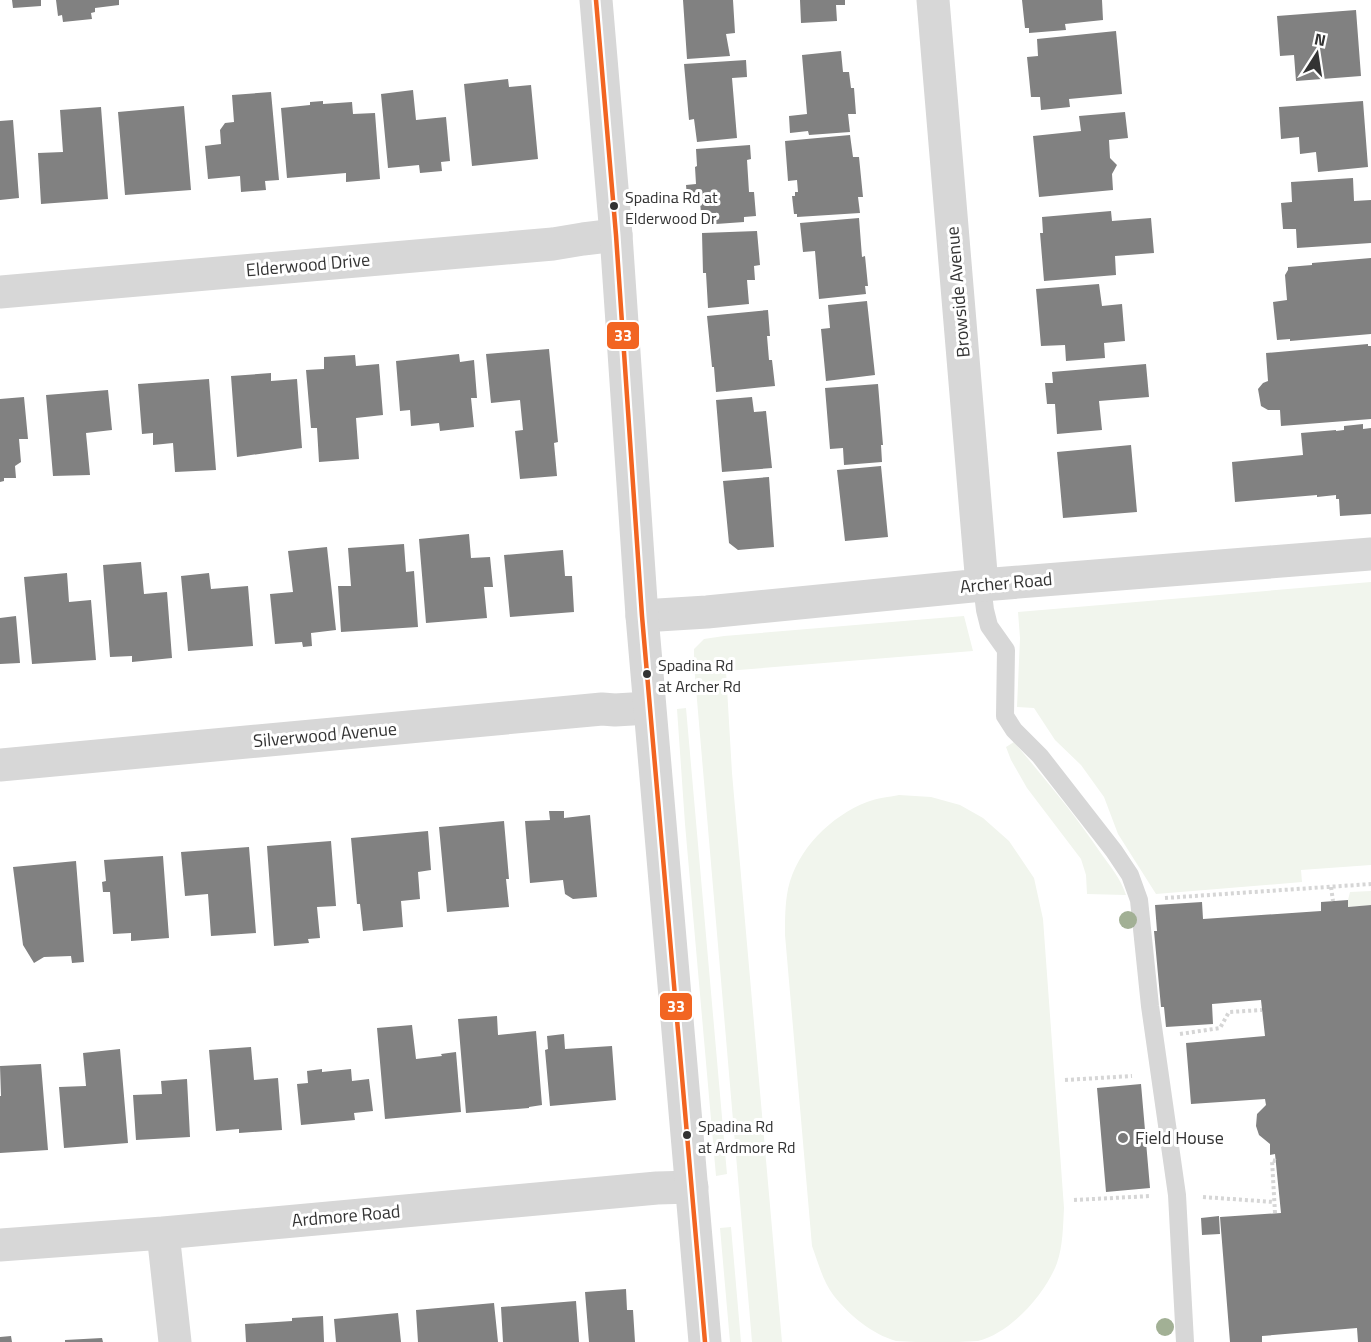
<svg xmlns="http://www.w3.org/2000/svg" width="1371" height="1342" font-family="'Titillium Web',sans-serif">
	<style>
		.green { fill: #f1f5ed }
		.building { fill: #818181 }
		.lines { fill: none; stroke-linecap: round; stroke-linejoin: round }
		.path { stroke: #d6d6d6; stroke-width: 4; stroke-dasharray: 3 3; stroke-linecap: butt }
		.service { stroke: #d7d7d7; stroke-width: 18 }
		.minor { stroke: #d7d7d7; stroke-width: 33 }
		.tertiary { stroke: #d7d7d7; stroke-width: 33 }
		.bus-1-casing { stroke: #fff; stroke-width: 9 }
		.bus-1 { stroke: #f26522; stroke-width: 4.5 }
		.tree { fill: #a2b095 }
		.bus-dot { fill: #333; stroke: #fff; stroke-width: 2 }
		.poi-dot { fill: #7a7a7a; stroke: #fff; stroke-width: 2 }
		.labels { text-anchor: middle; stroke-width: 6; stroke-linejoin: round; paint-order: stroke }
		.bus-label { font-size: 16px; fill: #333; stroke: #fff; text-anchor: start }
		.street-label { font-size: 18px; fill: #333; stroke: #fff }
		.poi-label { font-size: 18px; fill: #333; stroke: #fff; text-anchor: start }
		.line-badge { stroke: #fff; stroke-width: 2 }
		.badge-label { font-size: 16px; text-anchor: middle; font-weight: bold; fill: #fff }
	</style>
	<rect width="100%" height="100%" fill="#fff"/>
	<path class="green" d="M1371 582V865L1301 870 1302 882 1156 894 1118 834 1104 797 1081 765 1055 740 1034 708 1017 707 1020 638 1018 612Z
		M964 616 973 651 726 671 732 773 782 1342H752L694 665V649L704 639 724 636Z
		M686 708 727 1174 716 1176 685 824 677 709Z
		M1014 742C1044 778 1074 813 1100 852 1110 866 1121 879 1126 895L1087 894 1086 875 1081 859 1027 788 1011 760 1006 747Z
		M899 795 931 797 960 805 983 818 1009 841 1034 878 1043 919 1064 1208C1063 1226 1063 1246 1057 1263 1046 1293 1011 1333 978 1341 967 1342 949 1342 937 1342 926 1342 907 1342 896 1341 872 1334 849 1315 834 1296 823 1282 818 1262 812 1246L785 935C785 919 785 904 788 889 797 849 831 816 867 802 877 798 889 797 899 795Z
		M1371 891V905L1348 907V900L1350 892Z
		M731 1227 741 1342H730L720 1228Z"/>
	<path class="building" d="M12 0H41V6L13 8Z
		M56 0H119V5L95 8V12L91 13 92 19 63 22 62 15 58 16Z
		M683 0H733L735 33 726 34 730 56 687 59Z
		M800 0H845V5H836L837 21 801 23Z
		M1022 0H1102L1103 20 1065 24 1066 30 1029 33V28H1025Z
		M1356 10 1361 76 1296 81 1294 55 1280 56 1277 16Z
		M1116 31 1122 94 1069 99 1070 107 1041 110 1040 97H1031L1027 57 1038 56 1037 39Z
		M841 51 843 72H849L851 88H854L856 114H848L850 132 809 135 808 131 790 133 789 116 807 114 802 55Z
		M746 60 747 77 732 78 737 138 697 142 694 119 689 120 684 64Z
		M508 79 509 87 531 85 538 159 472 166 464 84Z
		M413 90 416 120 446 117 450 161 441 162 442 171 420 173 419 165 388 168 381 94Z
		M271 92 279 180 265 181 266 190 241 192 240 176 208 179 205 146 221 144 220 130 225 123 234 122 232 95Z
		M323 101V104L352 102 353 114 375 113 380 179 346 182V173L287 178 281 108 310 105V102Z
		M1363 101 1368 167 1318 172 1316 152 1300 154 1299 137 1281 139 1279 107Z
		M184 106 191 190 125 195 118 112Z
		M101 107 108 199 41 204 38 153 63 152 60 110Z
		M1125 112 1128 138 1109 140 1110 158 1117 165 1112 174 1113 190 1039 197 1033 136 1081 131 1079 116Z
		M13 120 19 198 0 200V121Z
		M850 135 853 157H859L863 197H858L860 213 797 217V214H794L792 196H795V192H798L797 180 788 181 785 141Z
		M750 145 751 159 747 160 749 192H754L756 216 744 217V222L702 225 700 202H696V196L687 197 686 185 696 184 695 167 697 166 696 149Z
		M1353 178 1354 201 1371 200V243L1297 248 1296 229H1283L1281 203 1292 202 1291 182Z
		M1111 211 1112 221 1151 218 1154 253 1115 256 1116 275 1044 281 1040 233H1043L1042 217Z
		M859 218 862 257 865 256 868 286H865L866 294 819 299 815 251 803 252 800 223Z
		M757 231 760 265 754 266 755 280H747L749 304 708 308 706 273H703L702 233Z
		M1371 258V334L1290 341V339L1277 340 1273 302 1287 300 1285 275 1288 270V267L1312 265V263Z
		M1099 284 1102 306 1122 304 1125 341 1104 343 1105 358 1066 361 1065 345 1041 346 1036 289Z
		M867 301 875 375 826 381 821 329 830 328 828 305Z
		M768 310 770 336H767L769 360H772L775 386 716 392 714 367H712L707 316Z
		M1368 344V346H1371V419L1281 426 1280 410H1268L1261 406 1258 389 1263 383 1268 381 1266 353Z
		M549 349 558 442 554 443 557 476 520 479 515 431 523 430 520 400 491 403 486 354Z
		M459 354 460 362 474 360 477 398H471L474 427 440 431 439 423 411 426 410 410 400 411 396 361Z
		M355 355 356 366 379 364 383 415 356 418 359 459 319 462 317 428H311L306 370 324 369V357Z
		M1146 364 1149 397 1099 401 1102 430 1057 434 1055 404H1047L1045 383H1053L1052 372Z
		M271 373V381L297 379 302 448 237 457 231 376Z
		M209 379 216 470 175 472 173 443 153 445V433L142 434 138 384Z
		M878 384 883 445H881L882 462 844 465 843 448 830 449 825 388Z
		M108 390 112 430 86 433 90 475 53 476 46 395Z
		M24 397 28 439H19L21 462 15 466 16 478H4V481L0 482V399Z
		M752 397 754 412 766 411 772 468 722 472 716 400Z
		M1363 424V429L1371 428V514L1340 516 1339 499H1336V495L1317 497V495L1235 502 1232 462 1303 455 1301 433 1336 430V431L1344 430V426Z
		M1131 445 1137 512 1063 518 1057 452Z
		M881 466 888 537 845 541 837 470Z
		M769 477 774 547 738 550 729 543 723 481Z
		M469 534 471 558 490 557 493 587H484L487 618 426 623 419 539Z
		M404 544 406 572 414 571 418 627 341 632 338 586H351L348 548Z
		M327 547 336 630 311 633 312 646 303 647 302 642 275 644 270 594 293 592 288 551Z
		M563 550 565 576H572L574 612 510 617 504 555Z
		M141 562 144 594 167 592 172 658 132 662V656L110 657 103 565Z
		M67 573 69 602 91 600 96 660 32 664 24 577Z
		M209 573 211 589 248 586 253 646 188 651 181 576Z
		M16 616 20 663 0 664V618Z
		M549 811H564V818L590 815 597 897 573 899 565 894 563 880 530 883 525 821 550 820Z
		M504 821 509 879H506L509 907 447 912 439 827Z
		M428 831 431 870 418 872 420 899 401 901 403 927 363 931 360 904H357L351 838Z
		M331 841 336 906 317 907 320 938 308 939 309 943 274 946 267 846Z
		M249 847 256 933 211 936 208 894 185 896 181 852Z
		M163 856 169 938 131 941V933L113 934 110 892H103L102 882 106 881 104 860Z
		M76 861 84 962 72 963 71 956 44 957 34 963 23 945 13 867Z
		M1348 900V907L1371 905V1342H1358L1357 1328 1262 1336V1342H1230L1220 1217 1281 1213 1275 1154 1270 1155V1144L1259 1135 1256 1126 1257 1114 1266 1105 1265 1099 1191 1104 1186 1043 1265 1036 1261 1000 1212 1004 1213 1024 1166 1027 1164 1007H1161L1154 931H1157L1155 905 1202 902 1203 919 1321 911V902Z
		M497 1016 498 1035 536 1031 542 1105 529 1107V1108L466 1113 458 1019Z
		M412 1025 416 1059 442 1056 441 1054 456 1052 461 1112 385 1119 377 1028Z
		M564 1034 565 1049 612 1046 616 1100 550 1106 545 1050 548 1049 547 1036Z
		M251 1047 254 1080 278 1078 282 1130 239 1133V1129L216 1131 209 1050Z
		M120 1049 128 1143 64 1148 59 1087 86 1086 83 1053Z
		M41 1064 48 1150 0 1153V1096H1L0 1066Z
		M322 1069V1072L351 1069 352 1081 369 1079 373 1111 354 1113 355 1120 301 1125 297 1084 308 1083 307 1071Z
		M187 1079 190 1137 136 1140 133 1095 162 1094 161 1081Z
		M1141 1084 1150 1188 1106 1192 1097 1088Z
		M1219 1216 1220 1234 1202 1235 1201 1218Z
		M626 1289 627 1310H633L635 1342H589L585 1292Z
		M576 1301 579 1342H503L501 1307Z
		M494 1303 498 1342H418L416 1310Z
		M398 1313 401 1342H336L334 1319Z
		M323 1316 324 1342H246L245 1324 292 1321V1318Z
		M11 1336 12 1342H0V1337Z
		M102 1338 103 1342H65V1340Z"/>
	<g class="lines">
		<path class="path" d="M1331 887 1333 901
			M1165 898 1371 884
			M1180 1034 1220 1028 1229 1012 1262 1010
			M1065 1080 1132 1076
			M1203 1197 1274 1202
			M1074 1200 1151 1196
			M1275 1213 1272 1160 1276 1161"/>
		<path class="service" d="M982 585 985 610 989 626 1006 650 1005 716 1014 730 1040 756 1114 851 1130 875 1139 900 1150 1006 1177 1195 1185 1342"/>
		<path class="minor" d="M933 0 982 585
			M0 292 553 244 583 239 616 235
			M642 616 707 612 982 585 1371 554
			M0 765 602 709 615 710 649 708
			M163 1233 175 1342
			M0 1245 163 1233 657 1188 692 1187"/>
		<path class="tertiary" d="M596 0 616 235 642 616 705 1342"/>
		<defs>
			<path id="bus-1" d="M596 0 616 235 642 616 705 1342"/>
		</defs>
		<use href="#bus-1" class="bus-1-casing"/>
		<use href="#bus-1" class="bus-1"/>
	</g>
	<g class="tree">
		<circle cx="1128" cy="920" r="9"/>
		<circle cx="1165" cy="1327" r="9"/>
	</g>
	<g class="bus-dot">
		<circle cx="614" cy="206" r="5"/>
		<circle cx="647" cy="674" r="5"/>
		<circle cx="687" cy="1135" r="5"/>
	</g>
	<circle class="poi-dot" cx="1123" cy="1138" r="6"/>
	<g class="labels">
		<g class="bus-label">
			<text x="625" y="203">Spadina Rd at<tspan x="625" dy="21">Elderwood Dr</tspan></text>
			<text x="658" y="671">Spadina Rd<tspan x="658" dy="21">at Archer Rd</tspan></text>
			<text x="698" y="1132">Spadina Rd<tspan x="698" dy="21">at Ardmore Rd</tspan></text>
		</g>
		<g class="street-label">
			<text transform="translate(308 265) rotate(-5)" y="6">Elderwood Drive</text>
			<text transform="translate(958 292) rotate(-95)" y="6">Browside Avenue</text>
			<text transform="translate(1006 583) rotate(-5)" y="6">Archer Road</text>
			<text transform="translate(325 735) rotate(-5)" y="6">Silverwood Avenue</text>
			<text transform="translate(346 1216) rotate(-5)" y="6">Ardmore Road</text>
		</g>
		<g class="poi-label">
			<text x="1135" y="1144">Field House</text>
		</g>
	</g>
	<g class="line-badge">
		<rect x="606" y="321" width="34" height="29" rx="6" fill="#f26522"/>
		<rect x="659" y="992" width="34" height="29" rx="6" fill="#f26522"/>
	</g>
	<g class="badge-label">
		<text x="623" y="341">33</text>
		<text x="676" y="1012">33</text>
	</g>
	<g transform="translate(1317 54) rotate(12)" stroke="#ffffff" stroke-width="4.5" paint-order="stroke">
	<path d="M0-4.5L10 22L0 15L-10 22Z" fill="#333333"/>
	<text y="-9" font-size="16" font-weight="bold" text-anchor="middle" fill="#333333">N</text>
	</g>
</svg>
